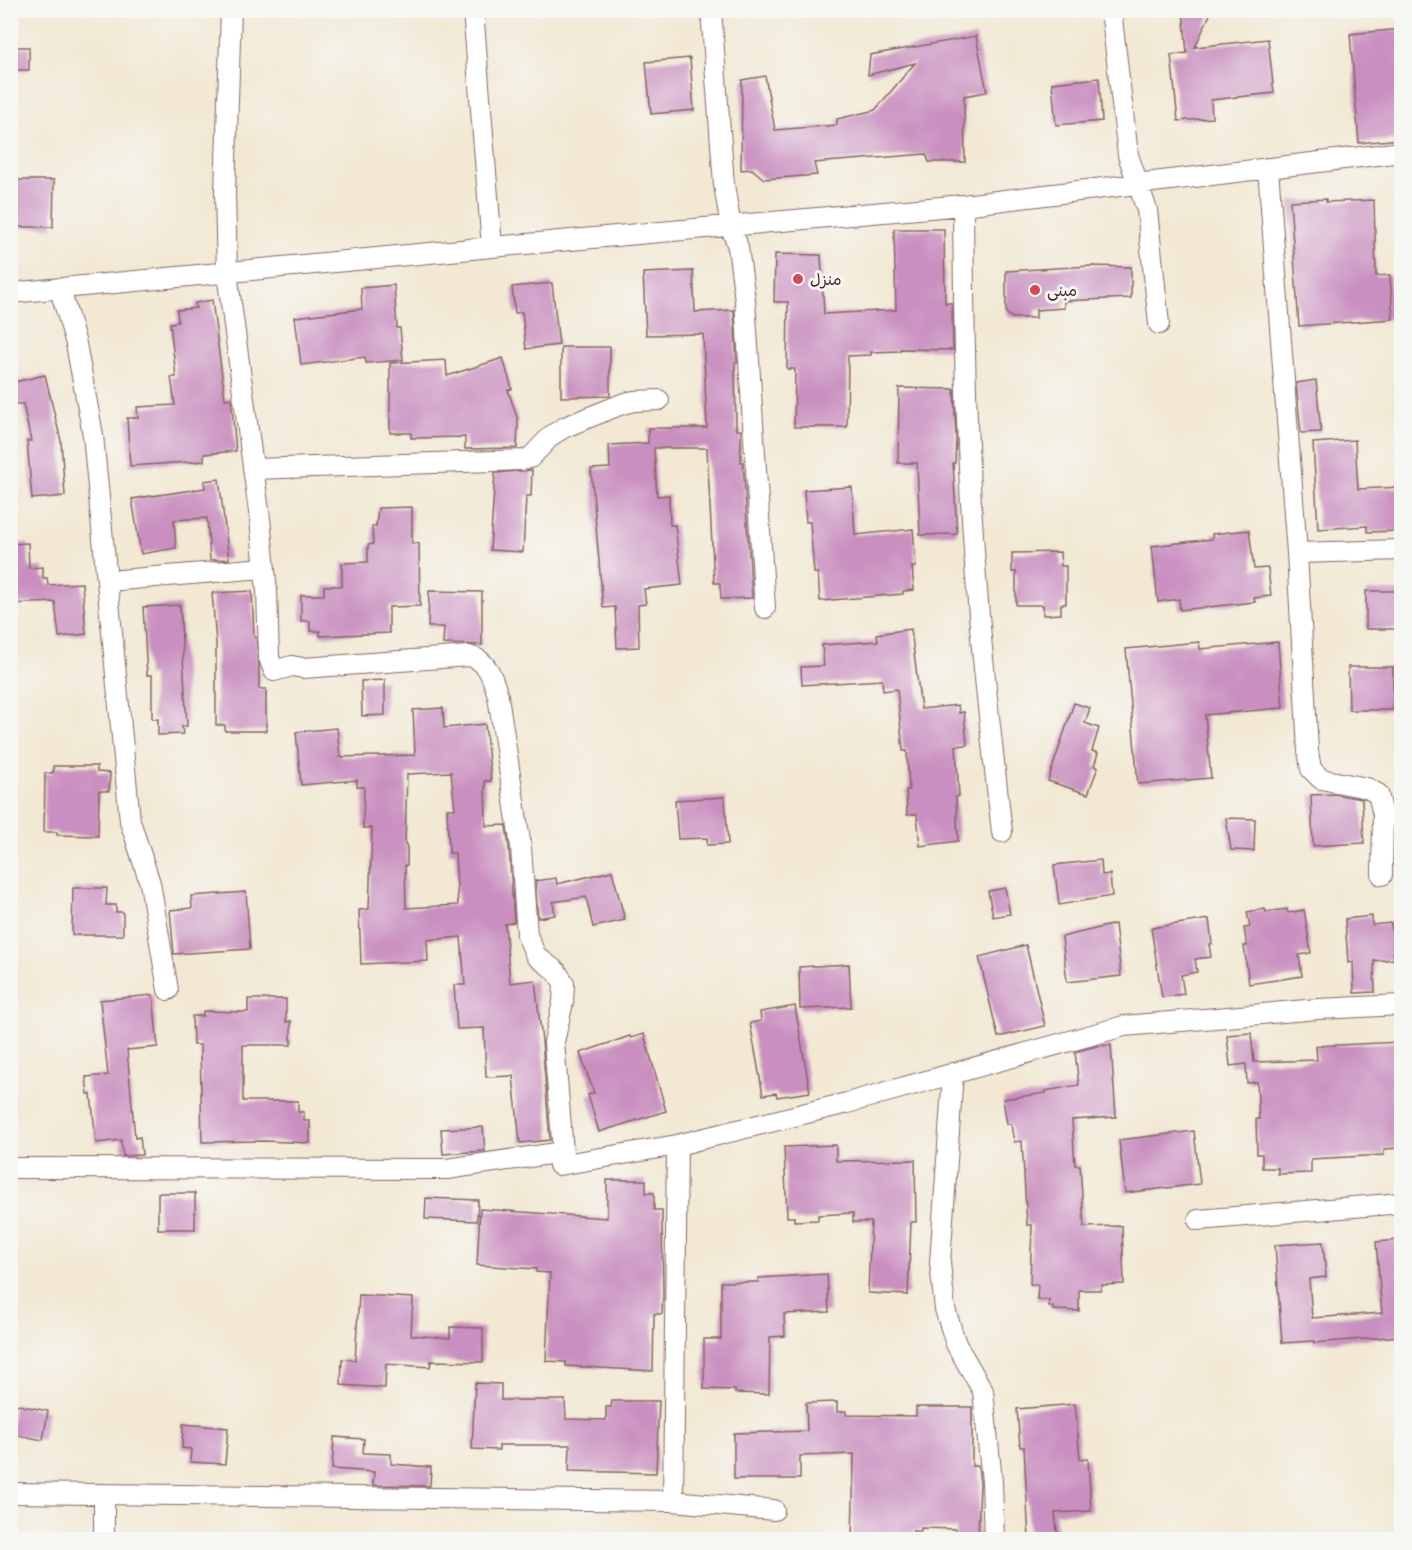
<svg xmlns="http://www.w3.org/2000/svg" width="1412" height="1550" font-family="'Patrick Hand','Playpen Sans Arabic',sans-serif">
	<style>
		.building { fill: #c98fc0; fill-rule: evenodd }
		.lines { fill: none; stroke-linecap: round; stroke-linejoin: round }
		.street-casing { stroke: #856566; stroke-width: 22 }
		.street { stroke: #fff; stroke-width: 20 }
		.poi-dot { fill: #d1495b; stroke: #f6f6f2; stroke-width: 2 }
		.labels { text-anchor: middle; stroke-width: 6; stroke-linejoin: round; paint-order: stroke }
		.poi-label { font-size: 16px; fill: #4a1f2b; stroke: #f6f6f2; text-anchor: start }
	</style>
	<rect width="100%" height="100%" fill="#f6f6f2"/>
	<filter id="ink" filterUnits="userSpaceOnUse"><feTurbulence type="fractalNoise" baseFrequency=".0167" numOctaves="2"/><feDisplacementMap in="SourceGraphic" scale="12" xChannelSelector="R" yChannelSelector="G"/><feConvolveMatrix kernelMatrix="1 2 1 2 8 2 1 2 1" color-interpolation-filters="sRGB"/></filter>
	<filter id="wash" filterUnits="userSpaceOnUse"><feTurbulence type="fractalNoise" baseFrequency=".008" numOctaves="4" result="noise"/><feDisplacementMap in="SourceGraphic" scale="24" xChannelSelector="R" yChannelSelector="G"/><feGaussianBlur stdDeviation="1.35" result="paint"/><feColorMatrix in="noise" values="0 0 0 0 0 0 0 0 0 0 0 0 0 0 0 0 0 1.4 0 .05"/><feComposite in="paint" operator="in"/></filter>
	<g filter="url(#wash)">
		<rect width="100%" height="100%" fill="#f2e8d3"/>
		<g id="blocks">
			<path class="building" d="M1183 10H1212L1195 47 1268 39 1274 93 1211 100 1212 118 1178 121 1171 55 1187 53Z
				M1401 29V139L1359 143 1350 34Z
				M976 36 987 92 964 96 965 162H929L926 154 814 163 817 175 764 179 752 169 741 170 742 80 765 76 775 130 837 125V119L875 110 915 63 868 75 870 55Z
				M10 47H29V70H10Z
				M690 58 694 110 651 114 646 62Z
				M1099 78 1102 121 1056 125 1052 83Z
				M16 180H54L53 227H16Z
				M1326 199V202L1374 200 1376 276 1390 275 1393 319 1299 326 1290 201Z
				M894 229H944L945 303H952L953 350 900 349V351L871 352V355L848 356 847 427H794L795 369H787L788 302H774L775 254 821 255 824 314 896 310Z
				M1091 266 1131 267V298L1064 301V308L1036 310V318H1012L1006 313V271Z
				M693 271 695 312 734 310 737 362H735L736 430H741V462H743L752 598 721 599 720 583H714L707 448H654L657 496 669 495 670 525H675L682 585 644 589 646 604 638 605 639 647 617 648 615 607 603 608 591 469 610 468 609 445 648 443V428H707L703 334 646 335 643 273Z
				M552 283 559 345 526 349 522 312 515 313 512 287Z
				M394 285 397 328H400L403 360 366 363 365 357 301 365 295 317 362 309 361 288Z
				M212 300 225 399 231 398 236 451 204 454V461L130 466 127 418H138L137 407 175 405 171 377H176L170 323 178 322 177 310 196 308 195 303Z
				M561 347H610V396L561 397Z
				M503 358 512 389 508 390 518 420 517 448 465 449V437L411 438V433H390V363L446 360 447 376Z
				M45 375 61 441 65 496 32 499 27 441H31L23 404H10V383Z
				M1316 380 1321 432 1301 433 1296 383Z
				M899 388 954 389 956 438 955 463H953L957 534 920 535 917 463H898Z
				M1355 440 1358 489 1401 487V531L1367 532V526L1318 529 1313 443Z
				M532 470 531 496H526L523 552 490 550 495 473Z
				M219 479 229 559 210 560 207 518 174 520 176 548 141 554 132 499 205 488 204 481Z
				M852 487 855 535 913 529 916 567H912L914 590 903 591V594L820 601 818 573H814L810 522H806L804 490Z
				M412 507V544L419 543 420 606 389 607V633L320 636V631H310V621H301V595H324V586H342V563L368 562V545L373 544 372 526H376L378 508Z
				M1249 530 1254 569 1268 568 1271 596 1254 598 1255 602 1180 610 1179 599 1158 602 1152 546 1212 539V534Z
				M28 543 29 568 43 567V578H47L48 585 82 583 86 634 59 637 55 602 10 604V544Z
				M1060 552 1061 566H1066V604H1061V614L1043 615V605H1016V572H1012V553Z
				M252 591 254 637H256L259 665V689H266V731H225V725H216V643L212 593Z
				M429 591 482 592V645L443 644 444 627H428Z
				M1366 591H1401V629H1366Z
				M180 605 187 726H182L183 734 158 735V719H152V675H147L143 607Z
				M911 629 921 709 958 705 959 713 964 712 967 745 956 746 959 796 956 797 958 841 920 846 917 814 907 815 906 790H909L907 751H903L897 689 883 691 882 680 802 685 801 667 824 666 822 645 878 641 877 634Z
				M1199 642 1200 649 1278 642 1283 708 1205 715 1211 778 1138 784 1126 649Z
				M1348 667H1393V710H1349Z
				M385 680V715L362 716 361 681Z
				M1074 703 1090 708 1085 723 1099 728 1092 751 1098 753 1094 766 1098 767 1088 794 1048 781Z
				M443 708 444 728 485 724 491 781H485L486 826 506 825 509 848 514 922 505 924 510 983 535 980 542 1041 550 1140 520 1143 513 1076 486 1077 484 1028 457 1029 454 985H465L461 937 427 940 428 961 361 964 359 910 369 909 372 828H363L364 787H357V780L301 785 296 732 337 728 340 757 415 755 413 710ZM451 772 455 809H447L449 853H455L458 905 406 908 405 865H407V845H405L407 774Z
				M53 766H97V772L110 773 109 791H99L98 836 57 835V832H44L45 773H53Z
				M1334 794 1362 799 1364 843 1313 846 1311 795Z
				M725 797 728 844 707 845V838L678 839 675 800Z
				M1226 818 1255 819 1254 851 1231 850Z
				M1101 860 1102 875 1110 874 1112 896 1059 905 1054 865Z
				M612 871 625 920 593 927 586 897 553 902 555 915 538 918 535 881 556 878 557 884Z
				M73 888H107L106 905H116V912H123V935H72Z
				M1005 888 1010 914 993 917 988 891Z
				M246 892 250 949 174 954 170 910 192 908 191 896Z
				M1265 909 1266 912 1287 909 1288 913 1304 910 1311 953 1299 955 1302 976 1249 984 1244 946H1247L1244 928 1250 927 1247 912Z
				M1372 916V925L1391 923 1394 959 1374 961 1375 992 1354 993 1353 962 1348 963 1345 919Z
				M1209 919 1212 944H1209L1211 957 1195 959 1197 972 1181 975 1184 994 1162 997 1151 928Z
				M1115 924 1121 976 1067 982 1062 937Z
				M1026 945 1045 1026 998 1037 979 957Z
				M849 964 851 1007 800 1009 799 967Z
				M153 995 158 1047 127 1050 135 1138 140 1137 142 1155 123 1156 121 1140 96 1143 91 1094H88L86 1077 108 1075 100 1000Z
				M248 999H286V1022L291 1021V1045H243V1101H298V1112H304V1121H310V1143L265 1141 202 1142 200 1045H193L192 1016H203V1011L248 1012Z
				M795 1006 810 1092 777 1097 776 1093 763 1095 750 1023 761 1021 760 1012Z
				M1251 1033 1254 1062 1317 1060 1316 1046 1401 1042V1075H1400L1401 1148 1384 1149V1155L1311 1159V1173L1278 1174V1168H1262V1154H1257L1256 1119H1259L1257 1082 1247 1083 1246 1064 1230 1066 1227 1035Z
				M644 1034 666 1111 599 1132 588 1095 594 1093 580 1053 630 1036 631 1038Z
				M1111 1045 1116 1117 1072 1120 1075 1165H1080L1084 1227 1122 1226 1124 1284 1101 1285V1290H1079V1311L1053 1310V1307H1049V1300H1037L1038 1285 1030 1284 1032 1225H1027L1022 1141 1014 1142 1011 1124H1007L1003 1099 1046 1093 1045 1091 1079 1085 1075 1052 1097 1046Z
				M483 1127 485 1151 443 1154 441 1129Z
				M1194 1131 1200 1184 1125 1193 1119 1140Z
				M836 1145V1161L915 1160 916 1222H911L908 1295 868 1293 871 1222H853V1213L818 1215V1220L794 1221V1217H787L784 1147Z
				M607 1180H646V1193H654V1210H662L663 1295 662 1314H654L653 1371 566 1366V1362L546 1361 550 1273 536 1272V1269L477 1265 480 1209 607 1218Z
				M158 1193H195V1229H158Z
				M426 1198 478 1200 477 1221 425 1219Z
				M1399 1240 1401 1276V1336L1314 1343V1341L1282 1343 1275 1245 1323 1242 1326 1277 1309 1279 1312 1318 1382 1313 1376 1242Z
				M827 1274 829 1312 784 1314 785 1336 770 1337 769 1394 735 1393V1390L704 1389V1339H721V1282H759L758 1278Z
				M359 1295 413 1298 411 1335 450 1338V1327L483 1328V1362L431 1361 430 1367 386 1364 385 1388 341 1385 342 1359 355 1360Z
				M475 1383 501 1384V1400H565L566 1419 606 1420V1407H611L612 1401H659L656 1473 569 1471 570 1445H499V1450L472 1449Z
				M837 1402V1412L846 1411V1415L916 1416V1407H972V1466H978L980 1483 978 1539H956V1529L921 1528V1531H913V1536H895V1539H852L854 1454 800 1456V1479H734V1433L807 1431 806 1403Z
				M14 1404 48 1411 43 1440 10 1434Z
				M1075 1404 1080 1459 1088 1458 1091 1511 1055 1513 1058 1539H1029L1024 1447H1020L1017 1409Z
				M183 1424 228 1428 225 1464 190 1462 191 1449 182 1448Z
				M334 1437 364 1439 363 1453 391 1454V1464L431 1467 430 1486 373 1485 374 1472 332 1469Z"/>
		</g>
	</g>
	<g filter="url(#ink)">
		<use href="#blocks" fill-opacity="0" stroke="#856566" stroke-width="1.5"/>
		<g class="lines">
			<defs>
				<path id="street" d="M231 10 225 192 227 273 260 519 267 591 269 658 274 671 292 666 303 668 469 656C488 660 493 679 498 696L521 847 527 935 536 956 556 971 564 983 563 1002 554 1042 563 1152
					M473 10 492 247
					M711 10 724 185 731 227 738 247 745 300 765 608
					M1111 10 1128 155 1147 210 1159 324
					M1268 168 1297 553 1308 751 1311 769 1321 779 1367 788 1378 794 1383 815 1382 875
					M963 205C964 310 965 415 972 519 978 624 990 728 1002 832
					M60 289 76 344 93 435 130 821 150 883 168 990
					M10 293 492 247 963 205 1402 152
					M253 469 523 460 530 458 552 435 565 427 622 404 634 401 659 400
					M1297 553 1402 550
					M108 581 264 568
					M953 1073 940 1263 945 1309 956 1344 983 1391 992 1482 994 1540
					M10 1168 447 1169 563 1152 559 1165 677 1145 847 1103 1124 1026 1318 1009 1402 1005
					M1198 1220 1402 1203
					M10 1493 673 1501 774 1510
					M673 1501 677 1145
					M104 1540V1494"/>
			</defs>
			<use href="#street" class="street-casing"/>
			<use href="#street" class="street"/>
		</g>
	</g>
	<g class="poi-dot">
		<circle cx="798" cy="279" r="6"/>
		<circle cx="1035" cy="290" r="6"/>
	</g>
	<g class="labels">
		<g class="poi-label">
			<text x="810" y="285">منزل</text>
			<text x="1047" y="296">مبنى</text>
		</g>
	</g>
	<rect width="1412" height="1550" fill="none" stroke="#f6f6f2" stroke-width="36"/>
</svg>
